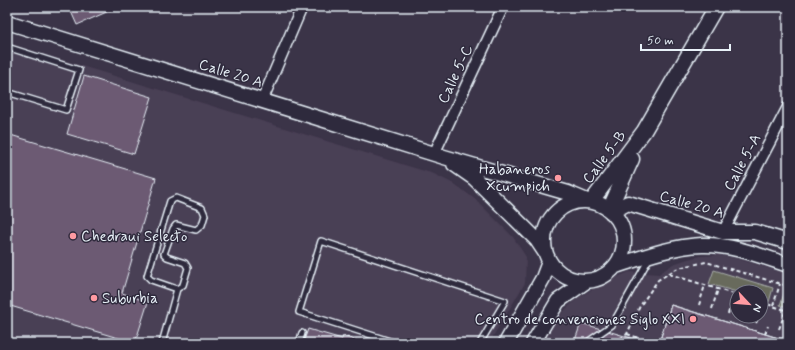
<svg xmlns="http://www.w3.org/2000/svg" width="795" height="350" font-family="Mynerve,sans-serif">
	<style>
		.built { fill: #4a3f55; fill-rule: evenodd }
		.green { fill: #676a5c; stroke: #a8aeaa }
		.building { fill: #6c5a73; stroke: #e8f1f8 }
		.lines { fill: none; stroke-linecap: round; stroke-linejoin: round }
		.lane-casing { stroke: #e8f1f8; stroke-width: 8 }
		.street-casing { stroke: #e8f1f8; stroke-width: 13 }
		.secondary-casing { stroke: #e8f1f8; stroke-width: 17 }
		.path { stroke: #e8f1f8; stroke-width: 2; stroke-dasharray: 4 3; stroke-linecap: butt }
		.lane { stroke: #2f2a3d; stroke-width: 5 }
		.street { stroke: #2f2a3d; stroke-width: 10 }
		.secondary { stroke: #2f2a3d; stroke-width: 14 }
		.poi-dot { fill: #ff9aa2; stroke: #2f2a3d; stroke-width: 1.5 }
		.labels { text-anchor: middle; stroke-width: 3; stroke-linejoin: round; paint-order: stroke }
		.street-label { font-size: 15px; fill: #e8f1f8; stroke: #2f2a3d }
		.poi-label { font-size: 15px; fill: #e8f1f8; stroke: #2f2a3d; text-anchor: end }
	</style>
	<rect width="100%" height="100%" fill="#3b3448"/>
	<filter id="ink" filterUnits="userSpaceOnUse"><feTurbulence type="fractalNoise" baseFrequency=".025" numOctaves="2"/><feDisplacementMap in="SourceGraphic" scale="8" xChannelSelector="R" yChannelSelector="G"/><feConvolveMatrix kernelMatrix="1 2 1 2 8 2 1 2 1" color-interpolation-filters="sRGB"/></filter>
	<g filter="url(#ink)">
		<path class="built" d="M7 43 434 174 456 185 476 200 513 237 526 257 525 283 489 343H7Z
			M719 255 732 257 788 274V343H540L555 320 576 299 603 283 629 272 659 274 673 264 688 259 701 256ZM737 292H761V316H737Z"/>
		<path class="green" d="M714 270 773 288 769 302 761 300V292H737L709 284Z
			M785 291 788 292V307L780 305Z"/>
		<path class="building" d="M69 7H118L77 25Z
			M84 76 152 97 134 154 67 134Z
			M7 134 156 178 122 293 148 302 135 343 7 305Z
			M671 305 788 341V343H659Z
			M671 305 788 341V343H659Z
			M581 323 648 343H574Z
			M308 329 342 339 343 336 364 343H303Z"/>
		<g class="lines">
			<defs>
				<path id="lane" d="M7 47 79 70 66 110 7 92
					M176 198 202 208 205 215 202 225 196 230 176 225 173 229 164 254 167 257 185 263 188 268 183 285 177 289 151 280 147 276 170 201Z
					M162 343 177 289
					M299 343 302 333
					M396 343 299 312 321 241 505 301 480 343
					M586 343 612 325 650 257"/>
				<path id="street" d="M262 101 302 7
					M434 154 503 7
					M723 232 788 107"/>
				<path id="secondary" d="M7 22 444 157 568 193 587 201
					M454 164 474 178 537 240 545 252
					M544 241a40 40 0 1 1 80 0a40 40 0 1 1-80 0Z
					M591 202 644 131 716 7
					M609 210 632 159
					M611 212 628 203 723 232H755L788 242
					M616 266C643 257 673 246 702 245 731 244 761 256 788 265
					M506 343 543 278 549 262
					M533 343 558 301 585 282"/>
			</defs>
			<use href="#lane" class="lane-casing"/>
			<use href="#street" class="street-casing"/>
			<use href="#secondary" class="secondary-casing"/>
			<path class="path" d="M669 274 737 295
				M761 302 788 311
				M699 305 705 285
				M773 306 780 284
				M761 308 763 303
				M712 309 718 289
				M728 314 734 294
				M743 319 744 316
				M756 323 759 316
				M779 329 786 310
				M627 334 650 342
				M765 334 768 326
				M614 343 627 334 640 306 658 280 678 268 706 262 788 286"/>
			<use href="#lane" class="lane"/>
			<use href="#street" class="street"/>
			<use href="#secondary" class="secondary"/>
		</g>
	</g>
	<g class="poi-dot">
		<circle cx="558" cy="178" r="4"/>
		<circle cx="73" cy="236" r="4"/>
		<circle cx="94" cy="298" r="4"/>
		<circle cx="693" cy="319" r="4"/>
	</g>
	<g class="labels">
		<g class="street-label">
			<text transform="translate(231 73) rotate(17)" y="5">Calle 20 A</text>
			<text transform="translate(455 74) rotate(-65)" y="5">Calle 5-C</text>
			<text transform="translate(604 157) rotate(-53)" y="5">Calle 5-B</text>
			<text transform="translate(742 162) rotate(-62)" y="5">Calle 5-A</text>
			<text transform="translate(692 204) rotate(16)" y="5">Calle 20 A</text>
		</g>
		<g class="poi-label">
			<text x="550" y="174">Habaneros<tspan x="550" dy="17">Xcumpich</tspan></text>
			<text x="81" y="241" text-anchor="start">Chedraui Selecto</text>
			<text x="102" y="303" text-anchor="start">Suburbia</text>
			<text x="685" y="324">Centro de convenciones Siglo XXI</text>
		</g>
	</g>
	<rect width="795" height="350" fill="none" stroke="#2f2a3d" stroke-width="24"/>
	<rect x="12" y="12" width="771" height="326" fill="none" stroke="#e8f1f8" stroke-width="1.5" filter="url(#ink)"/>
	<g transform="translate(749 304) rotate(116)"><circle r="19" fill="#2f2a3d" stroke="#797a88"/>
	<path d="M0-3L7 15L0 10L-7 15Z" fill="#ff9aa2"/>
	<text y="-6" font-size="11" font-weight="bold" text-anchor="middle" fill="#e8f1f8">N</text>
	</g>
	<path d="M641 44v6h89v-6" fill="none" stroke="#e8f1f8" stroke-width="2"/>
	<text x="647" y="44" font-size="12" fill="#e8f1f8" stroke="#2f2a3d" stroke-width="3" paint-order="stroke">50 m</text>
</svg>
